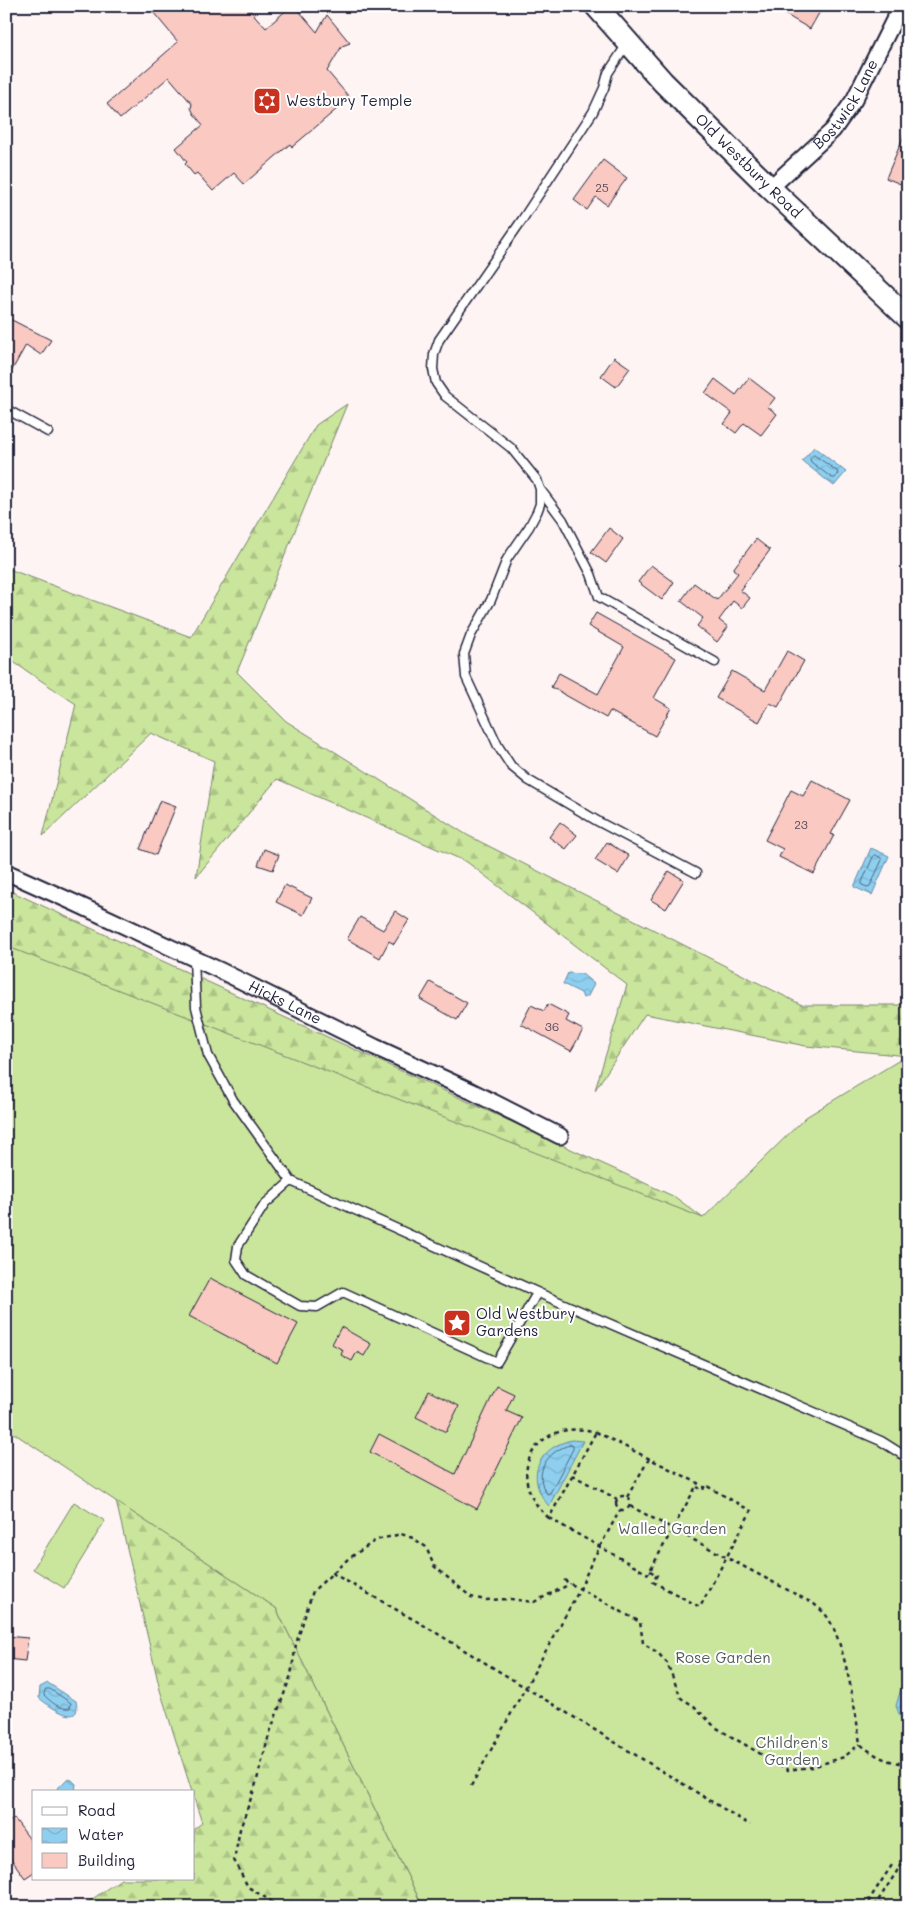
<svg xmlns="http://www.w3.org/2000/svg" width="914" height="1913" font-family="Mali,sans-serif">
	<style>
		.forest { fill: url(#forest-firs); stroke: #76846c }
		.garden { fill: #cae59c; stroke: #76846c }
		.water { fill: url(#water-waves); stroke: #638aa7 }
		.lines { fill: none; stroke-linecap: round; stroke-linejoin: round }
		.shore { stroke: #4d6783; stroke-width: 1 }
		.building { fill: #f9c9c2; stroke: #22223b }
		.lane-casing { stroke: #22223b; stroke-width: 11 }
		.street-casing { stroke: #22223b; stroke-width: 19 }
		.secondary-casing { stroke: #22223b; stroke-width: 25 }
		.path { stroke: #22223b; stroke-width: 2.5; stroke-dasharray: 4 4; stroke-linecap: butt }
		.lane { stroke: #fff; stroke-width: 8 }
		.street { stroke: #fff; stroke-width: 15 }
		.secondary { stroke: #fff; stroke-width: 21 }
		.labels { text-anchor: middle; stroke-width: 4; stroke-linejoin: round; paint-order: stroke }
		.number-label { font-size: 12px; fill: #584c5d }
		.poi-label { font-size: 15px; fill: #22223b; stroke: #fff; text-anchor: start }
		.street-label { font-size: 15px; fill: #22223b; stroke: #fff }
		.park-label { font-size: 15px; fill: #545c58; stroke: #fff }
	</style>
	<defs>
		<pattern id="forest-firs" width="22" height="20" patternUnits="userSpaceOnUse" patternTransform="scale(1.25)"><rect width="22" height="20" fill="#cae59c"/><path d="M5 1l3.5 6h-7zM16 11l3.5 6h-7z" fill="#adc487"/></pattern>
		<pattern id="water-waves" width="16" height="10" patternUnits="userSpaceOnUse" patternTransform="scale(1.25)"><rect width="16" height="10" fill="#8ecfef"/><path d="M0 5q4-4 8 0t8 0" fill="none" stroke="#7ab1ce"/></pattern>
	</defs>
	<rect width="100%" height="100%" fill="#fef4f3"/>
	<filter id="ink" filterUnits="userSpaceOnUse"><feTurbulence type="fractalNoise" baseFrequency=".02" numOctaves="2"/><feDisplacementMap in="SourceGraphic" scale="10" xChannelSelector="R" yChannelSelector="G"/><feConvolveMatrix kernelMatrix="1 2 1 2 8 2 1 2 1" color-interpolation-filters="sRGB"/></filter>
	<g filter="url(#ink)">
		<path class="forest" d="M347 404 237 672 286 721 467 835 802 1005H908V1056L806 1046 645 1014 595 1090 627 985 467 862 277 779 196 877 214 761 151 733 43 836 76 704 6 657V568L191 637 316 425Z
			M6 889 675 1197 703 1218 6 1104Z
			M116 1501 276 1608 423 1907H81L121 1879H194V1829L202 1823 194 1798V1792H192L160 1690Z"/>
		<path class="garden" d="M6 946 703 1218 806 1117 908 1055V1907H423L276 1608 6 1428Z
			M74 1502 105 1521 64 1588 33 1569Z"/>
		<path class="water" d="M814 447 846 472 834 486 802 461Z
			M871 848 889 856 872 895 854 887Z
			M568 973 582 974 594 984 588 996 583 998 581 993 563 984Z
			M572 1440 583 1441 549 1506C524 1478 538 1447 572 1440Z
			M908 1673V1736L896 1706 904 1678Z
			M48 1683 76 1701C83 1731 46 1704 39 1698L40 1687Z
			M67 1779 72 1780 76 1784 75 1792H54Z"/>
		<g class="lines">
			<path class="shore" d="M814 455 837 471 838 474 835 478H832L811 462 810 459Z
				M876 855 881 858 882 860 870 886 867 887 862 885V882L873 857Z
				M570 1445 573 1446V1449L550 1493 547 1494C532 1473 548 1450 570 1445Z
				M46 1689H50L71 1703 70 1708C60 1710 51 1702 44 1695Z"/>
		</g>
		<path class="building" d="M148 6H246L266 28 291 6H295L317 32 327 15 350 43 342 46 327 71 350 98 292 147 290 144 244 184 234 173 213 191 197 173 194 175 185 164 187 162 176 148 203 125 194 114 191 108 192 104 169 77 120 119 107 104 178 42Z
			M771 6H823L810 29Z
			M908 126V187L886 178Z
			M603 160 627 178 607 205 596 197 587 210 574 200Z
			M6 317 51 340 41 355 26 345 6 381Z
			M614 357 630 368 616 387 601 376Z
			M749 378 775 398 768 407 777 414 761 435 744 423 736 433 724 424 732 413 705 393 715 379 736 395Z
			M609 528 623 539 606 563 591 552Z
			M756 539 770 550 740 590 750 598 742 608 733 601 719 620 728 627 717 642 697 626 703 618 681 601 694 583 717 600 738 573 733 569Z
			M651 565 674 582 662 600 638 582Z
			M596 613 676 658 654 698 671 708 655 736 610 711 606 718 551 687 559 673 598 694 624 647 588 626Z
			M787 651 804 661 778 707 770 703 759 722 716 698 732 671 765 690Z
			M812 780 850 800 831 834 834 835 814 874 779 857 783 849 765 840 791 790 803 796Z
			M160 800 176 806 156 855 140 849Z
			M560 822 577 835 566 849 549 837Z
			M607 842 629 856 618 874 595 860Z
			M264 849 279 855 273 870 258 865Z
			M669 871 684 880 666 909 651 900Z
			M285 885 312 898 303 915 276 902Z
			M395 911 409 920 394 944 389 941 380 958 347 939 360 917 383 930Z
			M430 982 467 1003 457 1020 420 999Z
			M548 1004 569 1015 566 1021 583 1030 571 1051 521 1024 531 1005 544 1011Z
			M210 1278 298 1324 277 1363 189 1316Z
			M341 1327 371 1344 364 1356 357 1352 352 1361 341 1355 343 1350 332 1344Z
			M497 1386 514 1394 506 1411 522 1418 477 1509 370 1452 379 1434 455 1474Z
			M429 1391 459 1406 446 1432 416 1417Z
			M6 1636 28 1638 25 1661 6 1659Z
			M14 1818 34 1845V1872L25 1878 6 1852V1824Z"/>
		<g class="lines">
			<defs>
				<path id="lane" d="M627 44 608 73 604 88 593 112 522 220 439 340 434 354 433 369 436 383 445 396 511 448 537 480 540 489V504L537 512 529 527 507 559 491 600 471 635 464 654 466 677 498 746 511 766 528 780 599 822 696 873
					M6 409 48 432
					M540 489 563 520 591 574 599 597 715 662
					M194 958 196 1007 208 1055 233 1100 291 1181 541 1294 881 1441 908 1458
					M291 1181 265 1204 238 1246 236 1260 246 1275 300 1306 317 1307 343 1292 497 1362 537 1293"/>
				<g id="street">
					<path id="s1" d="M770 188 833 130 854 100 901 6"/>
					<path id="s2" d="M6 872 75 903 219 970 375 1047 471 1091 560 1136"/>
				</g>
				<g id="secondary">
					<path id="s3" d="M596 6 663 82 770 188 908 318"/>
				</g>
			</defs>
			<use href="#lane" class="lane-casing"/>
			<use href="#street" class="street-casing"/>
			<use href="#secondary" class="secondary-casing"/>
			<path class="path" d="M596 1432 698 1483 648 1574 549 1518Z
				M572 1475 617 1499
				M616 1503a7 7 0 1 1 14 0a7 7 0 1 1-14 0Z
				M627 1497 650 1457
				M630 1506 814 1604C819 1608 825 1613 828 1618 845 1644 856 1712 860 1744 875 1756 888 1763 908 1764
				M549 1518C501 1477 535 1416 596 1432
				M650 1571 657 1575 653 1582 700 1607 751 1511 705 1485 703 1490 697 1487
				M332 1573 425 1626 750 1825
				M564 1580 640 1622 643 1643 658 1653 667 1663 681 1698 694 1706 715 1727 788 1770 812 1767 844 1757 860 1744
				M471 1786 580 1589 592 1561 620 1510
				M878 1905 869 1900 892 1865
				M878 1905 885 1902 891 1907
				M288 1907 274 1903 248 1887 234 1860 240 1829 255 1787 269 1735 291 1675 296 1644 313 1591 348 1559 376 1540 401 1534 413 1538 426 1547 434 1566 471 1597 486 1600 511 1599 534 1602 570 1584
				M865 1907 869 1900
				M874 1907 908 1854"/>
			<use href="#lane" class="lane"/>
			<use href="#street" class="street"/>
			<use href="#secondary" class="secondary"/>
		</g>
	</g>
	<defs>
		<symbol id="synagogue-square" viewBox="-11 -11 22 22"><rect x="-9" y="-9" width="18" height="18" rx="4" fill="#c8321e" stroke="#fff"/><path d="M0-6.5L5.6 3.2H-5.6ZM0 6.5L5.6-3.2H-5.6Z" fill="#fff"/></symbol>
		<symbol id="sight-square" viewBox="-11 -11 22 22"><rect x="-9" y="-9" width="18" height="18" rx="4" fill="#c8321e" stroke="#fff"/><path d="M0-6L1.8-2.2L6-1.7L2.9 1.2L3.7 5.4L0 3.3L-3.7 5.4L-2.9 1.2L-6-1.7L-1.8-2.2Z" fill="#fff"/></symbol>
	</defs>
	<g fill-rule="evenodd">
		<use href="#synagogue-square" x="251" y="85" width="32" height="32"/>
		<use href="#sight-square" x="441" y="1307" width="32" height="32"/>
	</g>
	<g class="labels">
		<g class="number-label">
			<text x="602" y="192">25</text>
			<text x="801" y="829">23</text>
			<text x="552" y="1031">36</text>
		</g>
		<g class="poi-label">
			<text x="286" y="106">Westbury Temple</text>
			<text x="476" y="1319">Old Westbury<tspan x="476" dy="17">Gardens</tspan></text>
		</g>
		<g class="street-label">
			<text dy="5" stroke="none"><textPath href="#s1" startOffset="114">Bostwick Lane</textPath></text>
			<text dy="5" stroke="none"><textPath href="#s3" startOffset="221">Old Westbury Road</textPath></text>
			<text dy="5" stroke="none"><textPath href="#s2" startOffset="308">Hicks Lane</textPath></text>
		</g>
		<g class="park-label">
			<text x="672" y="1534">Walled Garden</text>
			<text x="723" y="1663">Rose Garden</text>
			<text x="792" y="1748">Children's<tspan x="792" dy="17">Garden</tspan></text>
		</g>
	</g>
	<rect width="914" height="1913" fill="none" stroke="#fff" stroke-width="25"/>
	<rect x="12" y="12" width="889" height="1888" fill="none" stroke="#22223b" stroke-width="2" filter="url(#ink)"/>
	<rect x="32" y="1790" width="162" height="90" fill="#ffffff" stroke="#a7a7b1"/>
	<rect x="42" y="1807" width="25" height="8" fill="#ffffff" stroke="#a7a7b1"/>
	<text x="78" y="1816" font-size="15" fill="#22223b">Road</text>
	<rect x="42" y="1828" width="25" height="15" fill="url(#water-waves)" stroke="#a7a7b1"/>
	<text x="78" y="1840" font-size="15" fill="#22223b">Water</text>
	<rect x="42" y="1853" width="25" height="15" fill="#f9c9c2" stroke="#a7a7b1"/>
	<text x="78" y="1866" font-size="15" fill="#22223b">Building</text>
</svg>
